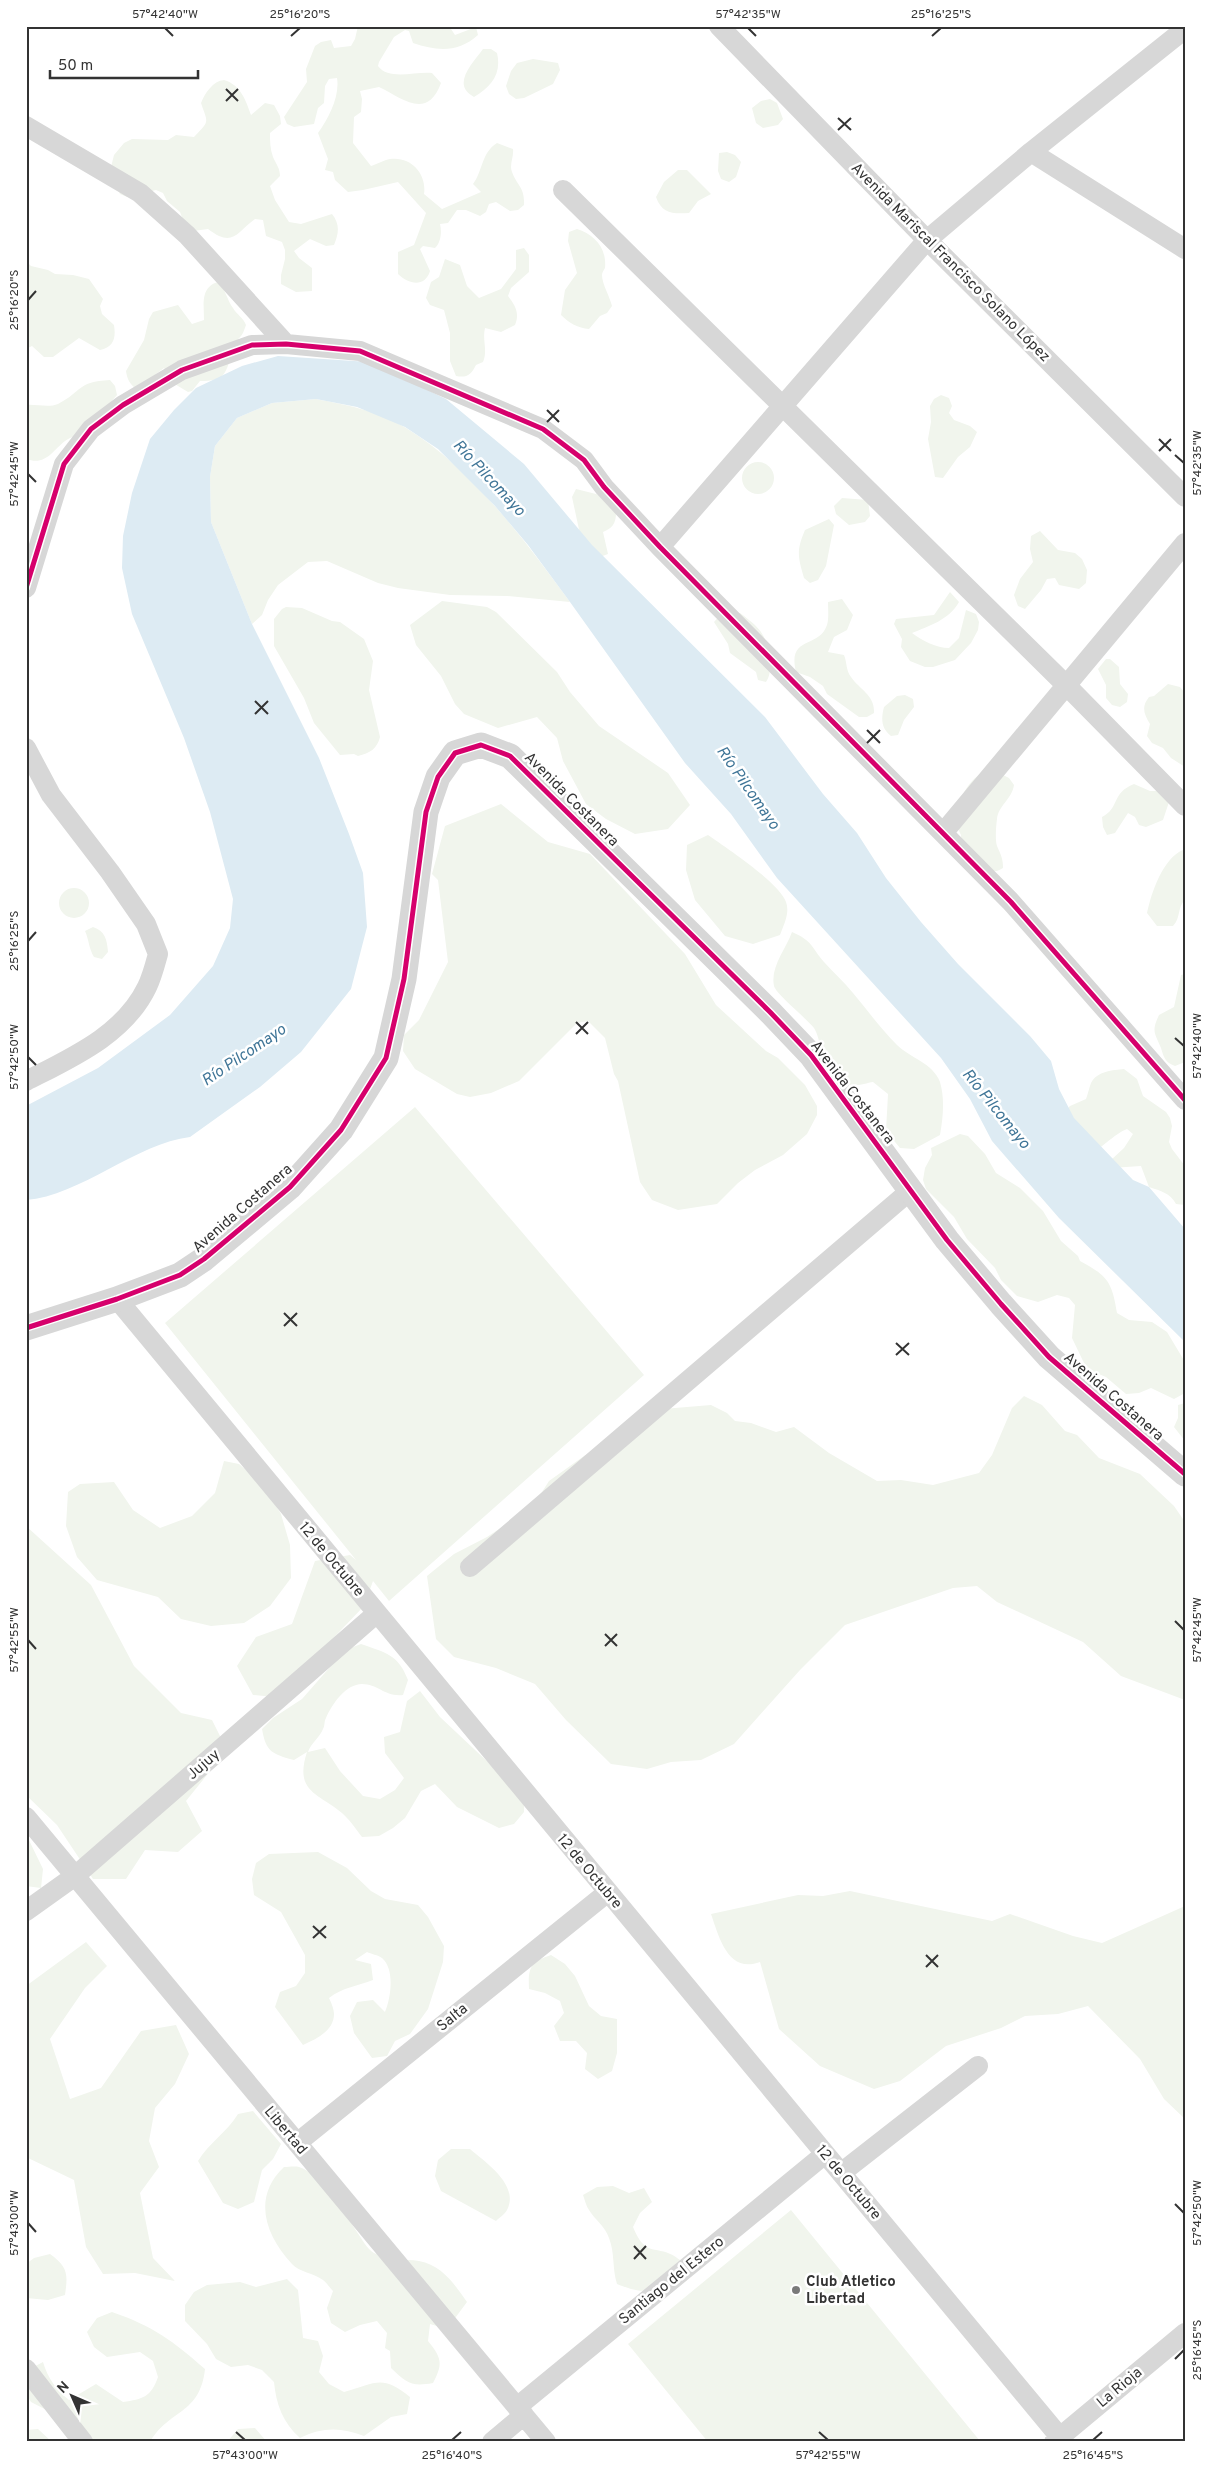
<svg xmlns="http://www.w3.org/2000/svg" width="1211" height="2468" font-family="Overpass,sans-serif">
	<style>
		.green { fill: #f1f5ed }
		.water { fill: #ddebf3 }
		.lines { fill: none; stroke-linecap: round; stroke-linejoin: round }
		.minor { stroke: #d7d7d7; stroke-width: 20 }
		.tertiary { stroke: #d7d7d7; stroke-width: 25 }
		.cycleway-casing { stroke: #fff; stroke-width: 8 }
		.cycleway { stroke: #d6006c; stroke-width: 5 }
		.ticks { fill: none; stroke: #333; stroke-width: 2 }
		.poi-dot { fill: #7a7a7a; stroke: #fff; stroke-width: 2 }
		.labels { text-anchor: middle; stroke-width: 5; stroke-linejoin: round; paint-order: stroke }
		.street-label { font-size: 15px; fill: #333; stroke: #fff }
		.poi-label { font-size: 15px; font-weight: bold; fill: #333; stroke: #fff; text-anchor: start }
		.water-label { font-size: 16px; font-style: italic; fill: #3f7597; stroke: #fff }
		.neatline { fill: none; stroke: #333; stroke-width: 2 }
		.ticks-label { font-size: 12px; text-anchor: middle; fill: #333 }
	</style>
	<rect width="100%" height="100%" fill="#fff"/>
	<path class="green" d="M358 26H449L455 35 476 27 478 35C458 53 437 51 413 43L409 31 405 30 394 37 379 62 378 66C389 81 416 71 432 73L441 83C427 121 402 98 379 87L360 91 362 99 361 112 354 117 353 143 371 166C377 164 384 160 390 159 412 156 427 175 424 194L442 209 481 192 473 184C483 171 481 153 497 143L513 149C514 157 509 165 512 172 517 186 525 187 524 205L518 210 510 211 496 202 489 204 486 212 480 216 466 210H457L448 223 440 224C442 232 441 242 435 248L423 246 420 249 430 271C425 288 408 284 398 274V252L414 245 426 213 398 182 363 190 348 192 335 180 333 172 325 170 328 159 318 133C329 118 340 96 337 78L329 79 325 86 324 103 318 108 314 124 294 127 287 124 284 117 307 82 306 69 315 46 321 42 331 40 334 48 351 46 355 39Z
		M483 49H491L497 53C502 74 491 87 474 97 451 85 472 64 483 49Z
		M533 59 558 63 560 70 553 84 524 98 516 99 509 94 506 86 511 71 517 63Z
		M224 80C241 85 246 101 251 115L265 103 274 105 280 116 281 124 270 133C270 141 270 149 273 157 276 164 280 168 280 176L270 186 275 200 289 222 301 224 332 214C340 224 339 233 334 245L326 246 310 239 294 251 299 258 312 268V291L296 292 281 284V275L285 259V250L282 242 266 236 263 220 255 219C236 233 233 248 208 229L193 231 183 220 180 212 167 201 163 193 156 190 127 197 120 194 110 171 114 155 124 143 132 139 168 140 176 135 194 137C210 120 208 124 201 103 205 93 213 81 224 80Z
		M770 99 777 103 783 119 778 125 763 128 756 123 752 108 761 101Z
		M727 152 735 155 741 162 736 177 729 182 721 179 718 171 719 153Z
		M678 170H687L711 194 698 201 689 213C673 214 662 214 656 197L664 182Z
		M577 229C594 234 607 248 605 268 604 270 602 272 602 275 602 284 610 297 612 306L607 313 600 316 589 329C578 328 569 323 561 315L565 290 577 273 568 241 569 232Z
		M524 248 529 255V272L511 288 508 296C515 305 520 313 515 325L501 332 485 328C482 340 488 350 483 362L476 365C471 375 467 378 456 376L450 361V333L444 310 430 305 426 298 431 282 439 277 445 259 460 265 467 286 479 298 501 289 516 269V250Z
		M26 261 31 266 48 270 55 274 73 275 89 279 103 299 100 306 102 314 114 325C116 338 114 347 100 350L79 338 53 357H44L32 346 26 349Z
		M218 282C226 290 227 300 233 308 237 315 243 317 246 325 242 337 242 334 236 342 234 344 233 350 232 353 225 375 225 381 200 381L192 391 188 392 173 383 164 368 136 389C130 384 127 379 126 371L144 340 149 319 153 312 178 305 192 324 204 320C204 305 200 287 218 282Z
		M110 380 115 386 117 395C106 407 95 422 82 432 77 436 70 437 65 441 52 451 46 466 26 459V405C36 404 49 408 58 404 83 391 76 382 110 380Z
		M941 395 949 398 952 406 949 413 954 420 970 426 977 432 970 447 958 457 943 478 935 477 928 439 931 422 930 406 934 399Z
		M316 399C347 405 379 411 406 428 472 468 524 540 570 602L507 596 450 595 398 588 378 583 327 561 308 562 278 585 268 600 262 615 252 624 211 522 210 477 215 446 237 418 272 403Z
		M742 478a16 16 0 1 1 32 0a16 16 0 1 1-32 0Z
		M576 489 600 495 616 513C616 524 612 528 603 532L608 554 586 562 572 497Z
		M842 498 868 500 870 516 865 522 849 525 836 514 834 506Z
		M829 519 834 525 826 566 818 580 810 583 804 578C798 557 796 551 805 530Z
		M1040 531 1058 550 1075 553 1082 559 1087 570 1086 583 1079 589 1059 585 1055 578 1047 579 1041 590 1025 609 1018 606 1014 595 1020 579 1033 562 1030 549 1031 536Z
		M950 592 959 602C949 620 929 626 912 633 923 641 936 648 949 648L959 638 966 610 976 614 979 622 978 630 971 643 955 660 933 667H925L910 661 901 647 902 639 894 624 896 619 934 615Z
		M842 599 853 615 847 630 834 637 828 652 844 655C847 662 846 671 851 677 860 690 875 695 874 713L867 717H859L827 694 823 686 810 677 796 672C787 635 819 649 827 625 829 619 828 608 828 602Z
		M442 601 487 607 496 612 557 672 570 692 599 726 668 773 690 805 668 829 635 834 606 819 586 804 563 761 557 738 537 717 498 728 464 714 455 704 441 676 416 645 410 625Z
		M286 607 302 608 332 621 340 622 364 639 373 661 369 690 380 737C377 749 370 753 358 756L354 754 340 755 314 723 304 698 274 646V619L282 609Z
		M722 613H740C760 628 767 634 769 660 770 669 771 674 766 682L758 680 756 672 730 653 728 644 714 622Z
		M1106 659H1110L1119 667 1120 684 1128 694 1127 702 1120 707 1112 705 1106 698V685L1098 669Z
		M1168 684 1180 687 1185 693V767L1171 758 1163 748 1152 743 1147 736 1150 724C1144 714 1141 707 1149 697L1154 696Z
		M905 695 913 699 914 707 904 720 898 735 891 736C881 728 881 719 884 707L897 696Z
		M993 770 1009 778 1014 785C1012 799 998 806 997 819 996 826 995 840 997 846 1001 855 1003 859 1003 868 987 879 975 862 962 852L961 835 952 817C962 797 969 773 993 770Z
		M1134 784 1150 791H1159L1169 802 1163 820 1146 827 1139 825 1135 817 1128 813 1115 833 1107 835 1103 827 1102 817C1120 808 1111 793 1134 784Z
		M501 804 548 842 590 854 685 954 716 1005 766 1051 778 1058 805 1085 817 1106V1115L807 1134 783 1155 755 1170 738 1183 717 1204 678 1210 652 1200 640 1182 618 1081 614 1074 605 1038 588 1021 577 1023 519 1081 491 1093 470 1097 457 1094 415 1069 403 1051 404 1035 419 1020 448 962 438 880 432 874 445 826Z
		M1185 833V900C1177 907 1181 918 1173 926H1157L1147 913C1151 893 1163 858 1183 850Z
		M708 835C725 847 780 883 786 902 790 913 784 924 780 935L753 944 725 936 695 900 686 870 687 845Z
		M59 903a15 15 0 1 1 30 0a15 15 0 1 1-30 0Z
		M93 927C105 931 107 939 108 952L102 959 94 957C89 949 89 940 85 931Z
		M792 932C813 941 811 947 824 962 834 973 844 982 853 993 868 1011 881 1029 897 1045 910 1058 933 1063 940 1082 945 1099 943 1118 940 1135L914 1149 900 1148 886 1131 888 1094 873 1082C866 1083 854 1088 847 1084 841 1081 824 1056 822 1050 819 1043 818 1034 814 1028 806 1018 776 994 774 986 770 967 786 949 792 932Z
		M1185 974V1062L1175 1066C1165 1062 1164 1058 1161 1048 1155 1033 1151 1032 1159 1015L1174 1007 1181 975Z
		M1124 1069 1137 1079 1143 1096 1166 1112 1170 1118 1172 1126 1169 1142 1172 1149 1185 1166V1205L1176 1204C1170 1193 1161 1191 1149 1187L1141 1166 1111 1168V1160L1124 1148 1133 1134 1127 1129C1116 1133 1097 1151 1086 1159L1058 1118 1070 1106 1086 1099C1088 1094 1089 1088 1091 1083 1097 1071 1113 1070 1124 1069Z
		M415 1107 644 1375 389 1601 373 1581 364 1606 321 1651 285 1698 253 1695 237 1666 256 1637 292 1624 315 1561 350 1555 356 1560 165 1323Z
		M960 1134 968 1136 985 1154 996 1173 1020 1188 1043 1211 1061 1241 1078 1256 1080 1261C1108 1276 1112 1282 1117 1313L1129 1320 1152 1322 1167 1332 1185 1362V1393L1174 1399 1151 1388 1139 1393 1126 1394 1106 1377 1089 1370 1084 1363 1072 1338 1075 1305 1069 1298 1057 1295 1038 1302 1017 1296 1001 1280 995 1268 967 1239 954 1217 926 1189 923 1180 925 1168 932 1155 931 1148Z
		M1024 1396 1042 1405 1065 1431 1077 1435 1099 1458 1140 1474 1174 1506 1185 1522V1700L1121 1676 1083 1642 997 1602 977 1586 953 1588 845 1625 800 1670 734 1744 701 1760 671 1762 647 1769 611 1764 566 1720 535 1684 496 1668 454 1657 436 1639 427 1576 454 1554 487 1537 523 1513 542 1492 549 1481 584 1456 663 1409 711 1405 727 1413 735 1421 751 1423 776 1432 794 1427 829 1453 877 1481 901 1480 933 1485 979 1473 992 1455 1012 1408Z
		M1185 1403V1441L1174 1427 1178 1418V1405Z
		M224 1461 239 1464 264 1486 281 1514 290 1545 291 1578 270 1606 244 1623 211 1626 181 1619 158 1597 97 1580 77 1557 66 1526 68 1492 80 1484 114 1482 133 1510 160 1528 192 1516 215 1493Z
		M26 1526 91 1585 134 1666 181 1713 212 1720 227 1750 186 1801 202 1831 178 1852 145 1850 126 1879H93L57 1825 26 1795Z
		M361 1644C386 1653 398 1654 408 1680L403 1695C385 1697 378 1684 362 1684 346 1684 332 1704 326 1718 324 1721 325 1726 323 1729 320 1737 311 1743 308 1752L325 1748 340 1771 363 1796 380 1799 395 1790 404 1778 385 1753 384 1737 400 1732 407 1701 420 1691 440 1717 524 1796V1812L514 1824 499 1828 457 1807 435 1784 421 1791 405 1818 393 1828 379 1836 362 1837C356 1829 349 1819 342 1813 318 1793 294 1792 307 1752L294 1760C272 1754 266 1752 262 1729L273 1718 302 1699 345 1650Z
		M26 1834 43 1869 41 1888 26 1886Z
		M318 1852 347 1868 371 1891 385 1899 418 1905 428 1917 444 1946 443 1962 428 2009 410 2034 395 2041 387 2056 372 2058 354 2033 350 2016 357 2002 373 2000 385 2012C391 1998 395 1969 382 1958 378 1955 371 1954 367 1952L355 1960 371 1964 373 1980C358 1986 343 1987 329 1998 331 2002 334 2009 334 2014 334 2031 316 2039 303 2045L275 2007 280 1992 296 1986 305 1973V1955L281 1912 254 1895 252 1879 256 1863 269 1854Z
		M850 1891 992 1921 1010 1914 1073 1936 1102 1943 1185 1906V2119L1164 2099 1140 2059 1088 2006 1058 2014 1025 2016 1001 2028 946 2046 900 2081 874 2089 820 2066 779 2029 760 1962C728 1974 719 1937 711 1914L798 1895 823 1896Z
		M86 1942 107 1966 85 1988 50 2039 70 2099 101 2088 141 2031 176 2025 189 2054 175 2084 155 2108 149 2141 159 2167 140 2193 153 2258 175 2281 135 2273 103 2274 86 2247 74 2180 26 2157V1986Z
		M551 1955 565 1964 575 1976 589 2006 601 2016 617 2019V2053L612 2071 598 2079 585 2069 587 2053 576 2041H560L554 2026 564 2013 560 2001 545 1993 529 1989C528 1968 530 1962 551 1955Z
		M253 2111 281 2144 273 2159 262 2170 254 2202 238 2209 223 2203 198 2161C209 2143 227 2132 238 2114Z
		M451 2149H470C485 2162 520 2185 507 2210 505 2214 499 2218 496 2221L441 2191 435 2176 438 2160Z
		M284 2167C288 2167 295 2166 299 2167 320 2173 346 2215 357 2232 362 2239 367 2249 374 2253 387 2260 405 2259 419 2261 442 2265 455 2285 467 2302L447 2329 430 2324 428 2341C442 2358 443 2364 433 2383 411 2387 407 2383 391 2368L390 2351 385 2348 387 2333 377 2321 360 2325 345 2332 331 2323 327 2308 333 2291C330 2288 327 2283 323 2280 314 2273 299 2272 292 2264 265 2235 252 2197 284 2167Z
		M613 2186 629 2193 644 2188 652 2202 640 2213 633 2227C647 2261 658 2242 680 2260L676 2276C650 2291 647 2296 617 2284 612 2268 615 2253 609 2238 605 2226 595 2220 589 2210 586 2206 585 2200 583 2195L597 2187Z
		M791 2210 980 2441V2442H708L628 2344Z
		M50 2254C68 2267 68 2274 65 2295L48 2300 26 2298V2264L34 2258Z
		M287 2279 298 2290 303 2338 318 2341 323 2356 319 2372 329 2384 344 2392C376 2383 382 2374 410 2397L407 2414 391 2417 364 2436C341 2427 322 2427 300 2438 283 2423 276 2404 274 2382L262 2370 248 2365 231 2367 216 2359 207 2344 185 2321V2305L194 2292 207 2285 240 2282 256 2287Z
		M112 2312C153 2326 173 2341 205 2369 200 2415 169 2409 150 2442H96L69 2431 60 2417 31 2402 26 2394V2371L43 2362C48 2379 56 2389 69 2400L96 2384 123 2402C143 2399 151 2397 158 2377L153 2361 140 2352 107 2357 94 2347 87 2332 97 2318Z
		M255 2428 267 2442H227L238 2429Z
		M38 2429 52 2442H26V2430Z"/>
	<path class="water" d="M278 356 369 362 446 399 524 464 592 545 765 717 823 794 857 833 886 878 921 922 958 964 1030 1036 1051 1061 1059 1089 1074 1118 1133 1180 1149 1187 1185 1229V1342L1059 1218 992 1141 970 1099 941 1058 777 878 731 814 685 763 570 602 528 545 495 506 438 449 405 427 357 407 316 399 272 403 237 418 215 446 210 477 211 522 252 624 319 758 349 834 363 873 367 927 351 989 301 1052 260 1087 190 1137C137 1143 80 1196 26 1200V1106L98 1068 170 1015 213 966 230 928 233 899 210 812 184 738 132 614 122 568 123 536 132 493 150 439 174 410 196 388 242 366Z"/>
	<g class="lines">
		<path class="minor" d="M719 26 927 240 1185 497
			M26 126 140 193 187 235 286 344
			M1031 152 1185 249
			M563 190 1066 685 1185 806
			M660 547 927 240 1031 152 1185 29
			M26 588 64 464 91 429 123 405 182 370 252 345 286 344 360 351 543 429 584 460 604 487 660 547 1011 902 1185 1100
			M26 748 51 795 110 872 146 924 158 954C155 965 152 977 147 987 124 1035 71 1058 26 1081
			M943 833 1185 543
			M117 1299 1064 2442
			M470 1567 911 1190
			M26 1817 546 2442
			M26 1911 75 1876 377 1613
			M297 2143 608 1892
			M841 2173 978 2066
			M26 2369 83 2442
			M517 2407 825 2154
			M492 2442 524 2415
			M1054 2442 1185 2333"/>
		<path class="tertiary" d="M26 1328 117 1299 180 1275 204 1259 290 1187 341 1130 386 1058 404 979 426 812 438 777 455 753 481 745 510 756 770 1012 811 1055 947 1240 1001 1304 1049 1357 1185 1474"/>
		<defs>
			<path id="cycleway" d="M26 588 64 464 91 429 123 405 182 370 252 345 286 344 360 351 543 429 584 460 604 487 660 547 1011 902 1185 1100
				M26 1328 117 1299 180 1275 204 1259 290 1187 341 1130 386 1058 404 979 426 812 438 777 455 753 481 745 510 756 770 1012 811 1055 947 1240 1001 1304 1049 1357 1185 1474"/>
		</defs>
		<use href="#cycleway" class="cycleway-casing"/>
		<use href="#cycleway" class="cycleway"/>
	</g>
	<path class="ticks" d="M165 28 173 36M748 28 756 36M291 36 300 28M932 36 941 28M226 89 238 101M226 101 238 89M838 118 851 130M838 130 851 118M28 300 36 291M547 410 559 422M547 422 559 410M1159 439 1171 451M1159 451 1171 439M1175 455 1184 463M28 474 36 482M255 701 268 714M255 714 268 701M867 730 880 743M867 743 880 730M28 941 36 932M576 1022 588 1034M576 1034 588 1022M1175 1038 1184 1046M28 1057 36 1065M284 1313 297 1326M284 1326 297 1313M896 1343 909 1355M896 1355 909 1343M1175 1621 1184 1630M605 1634 617 1646M28 1640 36 1649M605 1646 617 1634M313 1926 326 1938M313 1938 326 1926M926 1955 938 1967M926 1967 938 1955M1175 2204 1184 2213M28 2223 36 2232M634 2246 646 2259M634 2259 646 2246M1175 2359 1184 2350M236 2432 245 2440M819 2432 828 2440M452 2440 461 2432M1093 2440 1102 2432"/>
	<circle class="poi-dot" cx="796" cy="2290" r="5"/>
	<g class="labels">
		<g class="street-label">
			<text transform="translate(951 262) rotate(45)" y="5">Avenida Mariscal Francisco Solano López</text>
			<text transform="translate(572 799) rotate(45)" y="5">Avenida Costanera</text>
			<text transform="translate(853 1092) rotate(52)" y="5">Avenida Costanera</text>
			<text transform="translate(242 1208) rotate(-41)" y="5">Avenida Costanera</text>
			<text transform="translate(1114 1396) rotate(41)" y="5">Avenida Costanera</text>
			<text transform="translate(332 1559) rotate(50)" y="5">12 de Octubre</text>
			<text transform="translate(203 1764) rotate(-41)" y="5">Jujuy</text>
			<text transform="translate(590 1871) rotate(50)" y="5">12 de Octubre</text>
			<text transform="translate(452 2017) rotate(-39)" y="5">Salta</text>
			<text transform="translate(286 2130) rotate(50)" y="5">Libertad</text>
			<text transform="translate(849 2182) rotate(50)" y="5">12 de Octubre</text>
			<text transform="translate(671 2280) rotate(-39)" y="5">Santiago del Estero</text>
			<text transform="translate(1119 2387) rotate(-40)" y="5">La Rioja</text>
		</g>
		<g class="poi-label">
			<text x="806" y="2286">Club Atletico<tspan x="806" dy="17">Libertad</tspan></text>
		</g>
		<g class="water-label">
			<text transform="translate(490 477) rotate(47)" y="6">Río Pilcomayo</text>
			<text transform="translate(749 787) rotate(55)" y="6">Río Pilcomayo</text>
			<text transform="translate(243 1054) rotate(-34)" y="6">Río Pilcomayo</text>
			<text transform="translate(997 1108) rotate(51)" y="6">Río Pilcomayo</text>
		</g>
	</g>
	<rect width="1211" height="2468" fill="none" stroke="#ffffff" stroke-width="55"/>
	<g transform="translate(72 2396) rotate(315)" stroke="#ffffff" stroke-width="4" paint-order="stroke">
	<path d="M0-4L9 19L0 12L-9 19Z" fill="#333333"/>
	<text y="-8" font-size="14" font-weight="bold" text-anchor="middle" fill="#333333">N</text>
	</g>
	<path d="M50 70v8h148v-8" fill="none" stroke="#333333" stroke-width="2.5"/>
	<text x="58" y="70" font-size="15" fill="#333333" stroke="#ffffff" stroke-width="4" paint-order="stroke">50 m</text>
	<rect x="28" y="28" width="1156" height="2412" class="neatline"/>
	<g class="ticks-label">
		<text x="165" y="18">57°42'40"W</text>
		<text x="300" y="18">25°16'20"S</text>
		<text x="748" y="18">57°42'35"W</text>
		<text x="941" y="18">25°16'25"S</text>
		<text transform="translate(14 300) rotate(-90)" y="4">25°16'20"S</text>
		<text transform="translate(1197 463) rotate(-90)" y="4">57°42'35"W</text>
		<text transform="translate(14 474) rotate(-90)" y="4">57°42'45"W</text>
		<text transform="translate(14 941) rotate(-90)" y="4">25°16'25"S</text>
		<text transform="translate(1197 1046) rotate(-90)" y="4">57°42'40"W</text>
		<text transform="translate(14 1057) rotate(-90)" y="4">57°42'50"W</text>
		<text transform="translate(1197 1630) rotate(-90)" y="4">57°42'45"W</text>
		<text transform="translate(14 1640) rotate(-90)" y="4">57°42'55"W</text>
		<text transform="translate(1197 2213) rotate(-90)" y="4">57°42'50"W</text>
		<text transform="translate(14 2223) rotate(-90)" y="4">57°43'00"W</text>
		<text transform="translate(1197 2350) rotate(-90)" y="4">25°16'45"S</text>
		<text x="245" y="2459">57°43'00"W</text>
		<text x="452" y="2459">25°16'40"S</text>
		<text x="828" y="2459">57°42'55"W</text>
		<text x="1093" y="2459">25°16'45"S</text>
	</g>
</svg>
